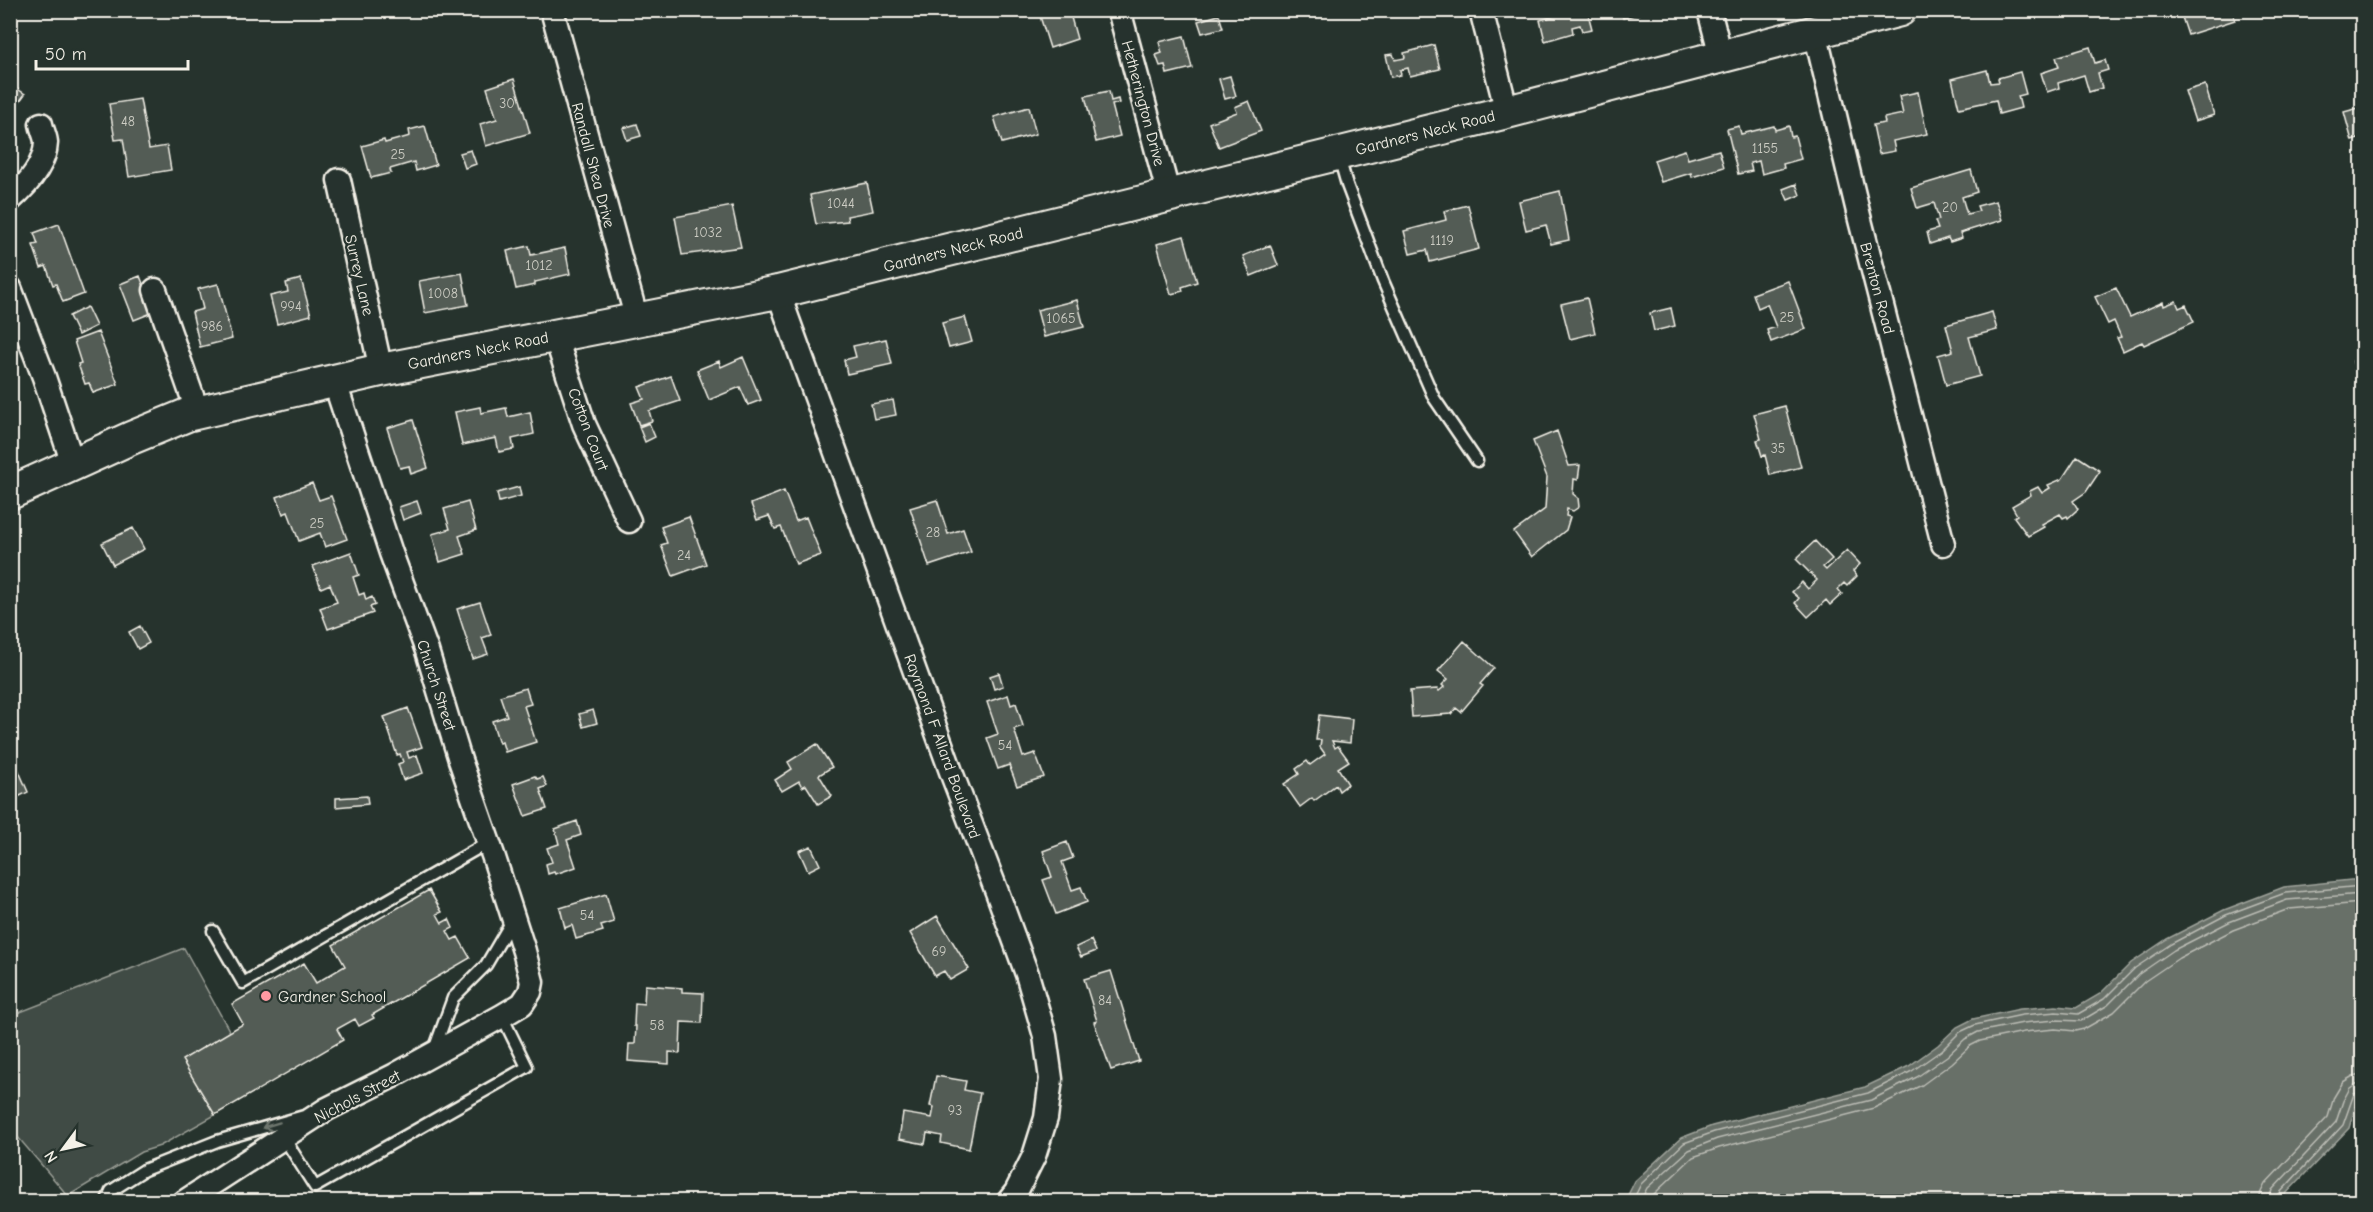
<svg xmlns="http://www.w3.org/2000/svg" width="2373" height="1212" font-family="'Comic Neue',sans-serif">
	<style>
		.green { fill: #414b45; stroke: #9a9e96; stroke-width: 1.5 }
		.water { fill: #676f68; stroke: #9fa39b; stroke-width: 1.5 }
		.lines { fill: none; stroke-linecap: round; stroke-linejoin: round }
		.shore { stroke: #bcbdb5; stroke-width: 1.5 }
		.building { fill: #525c55; stroke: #f4f1e8; stroke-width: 1.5 }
		.lane-casing { stroke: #f4f1e8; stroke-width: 15 }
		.street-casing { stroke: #f4f1e8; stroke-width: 27 }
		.secondary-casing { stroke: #f4f1e8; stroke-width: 36 }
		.lane { stroke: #26332d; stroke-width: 10 }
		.street { stroke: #26332d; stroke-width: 22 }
		.secondary { stroke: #26332d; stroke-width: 32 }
		.oneway { stroke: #6e766e }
		.poi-dot { fill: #ff9aa2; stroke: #26332d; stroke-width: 2 }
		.labels { text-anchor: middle; stroke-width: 4.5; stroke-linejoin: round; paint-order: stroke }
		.number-label { font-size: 14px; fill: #ccccc3 }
		.street-label { font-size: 16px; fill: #f4f1e8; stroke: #26332d }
		.poi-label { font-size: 16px; fill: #f4f1e8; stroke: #26332d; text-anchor: start }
	</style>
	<rect width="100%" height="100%" fill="#26332d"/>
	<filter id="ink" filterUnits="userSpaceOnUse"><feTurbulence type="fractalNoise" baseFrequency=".0167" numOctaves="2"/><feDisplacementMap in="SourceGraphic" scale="12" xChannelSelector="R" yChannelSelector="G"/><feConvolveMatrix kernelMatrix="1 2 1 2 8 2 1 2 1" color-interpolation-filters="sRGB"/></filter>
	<g filter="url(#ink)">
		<path class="green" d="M184 948 230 1032 183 1060 215 1115 160 1146 141 1152 68 1196 11 1129 10 1016Z"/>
		<path class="water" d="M2351 880H2362V1092L2355 1107 2349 1128 2279 1201H1625L1635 1181 1681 1138 1712 1126 1865 1087 1909 1066 1938 1045 1957 1027 1973 1019 2020 1009 2056 1006 2076 1008 2100 994 2131 963 2167 939 2224 910 2284 887Z"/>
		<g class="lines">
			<path class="shore" d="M1632 1202 1641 1184 1684 1143 1714 1132 1868 1093 1912 1071 1942 1050 1960 1032 1975 1025 2022 1015 2056 1012 2078 1014 2104 999 2135 968 2171 944 2226 915 2285 893 2362 886
				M1640 1202 1647 1188 1689 1150 1717 1139 1871 1100 1917 1077 1947 1056 1965 1039 1978 1032 2023 1023 2056 1020 2081 1021 2108 1005 2139 974 2174 950 2229 922 2287 900 2362 894
				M1650 1202 1654 1194 1693 1157 1719 1148 1874 1108 1922 1085 1952 1063 1970 1046 1980 1041 2024 1032 2055 1029 2075 1031 2084 1029 2114 1012 2145 981 2179 958 2233 930 2289 909 2362 903
				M2259 1202 2261 1192 2265 1184 2328 1117 2334 1097 2343 1082 2353 1076 2362 1074
				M2268 1202 2272 1190 2336 1122 2343 1101 2350 1088 2356 1084 2362 1083
				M2276 1202 2278 1195 2343 1125 2354 1094 2362 1091"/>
		</g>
		<path class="building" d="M1038 10H1069L1077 39 1050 48Z
			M1577 10H1587L1592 29 1582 31 1580 25 1572 27 1573 33 1545 41 1540 20Z
			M1620 10H1645V12L1623 18Z
			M2232 10 2235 20 2188 35 2180 11Z
			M1219 15 1223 28 1202 33 1198 21Z
			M1184 36 1192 68 1167 74 1165 65 1160 66 1156 55 1162 53 1159 42Z
			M1434 45 1440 69 1410 76 1408 68 1400 70 1401 75 1391 77 1386 55 1393 54 1395 60 1405 58 1404 53Z
			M2090 47 2095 63 2105 60 2108 70 2098 73 2102 88 2089 92 2084 75 2058 83 2059 88 2047 92 2041 73 2059 67 2056 57Z
			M1987 70 1990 83 1999 82 1998 78 2020 72 2026 94 2018 96 2021 108 1999 114 1996 100 1959 108 1952 79Z
			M1230 76 1236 96 1225 99 1219 79Z
			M514 79 530 133 486 146 480 124 497 119 487 88Z
			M10 84 25 94 12 112H10Z
			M2205 85 2214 115 2195 121 2185 91Z
			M1109 91 1111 101 1118 99 1119 103 1112 105 1120 136 1096 142 1085 96Z
			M1918 92 1927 134 1893 141 1895 151 1879 154 1873 125 1885 123 1884 118 1903 114 1899 96Z
			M140 99 149 149 167 146 171 170 129 177 123 139 115 140 109 104Z
			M1249 101 1261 131 1219 147 1209 123 1237 112 1235 107Z
			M1029 107 1036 134 1002 143 994 117Z
			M2362 107V142L2361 138 2352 141 2344 112Z
			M637 124 641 136 627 140 623 128Z
			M425 126 436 165 416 171 414 162 390 169 391 173 371 178 362 146 384 140 385 143 410 136 409 130Z
			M1739 126 1741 134 1774 126 1775 130 1789 126 1791 137 1795 136 1801 159 1783 164 1784 168 1762 174 1759 161 1750 163 1752 171 1738 174 1727 129Z
			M471 150 476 164 465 168 460 153Z
			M1685 150 1688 159 1719 150 1724 167 1692 177 1691 173 1661 182 1654 160Z
			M1971 170 1977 192 1962 197 1967 214 1979 211 1977 206 1996 201 2002 220 1960 233 1962 238 1950 242 1948 238 1930 244 1927 232 1938 229 1935 221 1939 220 1934 203 1917 208 1911 188Z
			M867 183 873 211 847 216 848 221 816 224 810 195Z
			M1796 184 1800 195 1788 200 1783 189Z
			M1560 191 1569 240 1551 244 1546 225 1526 230 1519 201Z
			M1468 205 1479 249 1430 262 1427 250 1410 254 1404 231 1446 220 1444 211Z
			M732 206 741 247 682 255 675 217Z
			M59 224 84 294 63 302 56 284 53 285 46 266 41 268 33 245 38 244 34 233Z
			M1184 236 1197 282 1182 287 1183 291 1171 294 1157 244Z
			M1270 245 1278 265 1251 276 1243 256Z
			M529 246 531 255 565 248 570 274 535 282V285L516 289 507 251Z
			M462 273 468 305 425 313 419 281Z
			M140 276 154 312 134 320 120 284Z
			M301 279 311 315 277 324 270 296 288 292 286 283Z
			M1788 281 1806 329 1771 342 1767 330 1776 327 1767 304 1758 308 1753 294Z
			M218 284 232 339 200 347 192 312 203 309 198 289Z
			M2116 288 2130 317 2163 302 2164 306 2176 301 2179 308 2186 305 2194 322 2144 345 2142 342 2123 351 2117 338 2121 337 2114 321 2108 324 2095 297Z
			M1587 298 1595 333 1570 339 1561 304Z
			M1077 300 1084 327 1044 337 1037 310Z
			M87 307 96 326 78 335 69 316Z
			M1671 308 1675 326 1654 331 1650 313Z
			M1992 312 1997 330 1969 337 1980 376 1946 385 1938 355 1953 351 1946 325Z
			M965 317 972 342 949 348 942 323Z
			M98 332 118 384 93 393 89 383 85 384 78 364 81 363 74 341Z
			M886 339 892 364 847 374 844 360 856 357 853 346Z
			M743 357 761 400 748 405 740 387 709 400 697 370 719 361 721 367Z
			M2362 359V370L2355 372 2353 361Z
			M671 376 680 401 649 411 652 421 639 425 631 403 644 399 639 387Z
			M893 400 896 415 874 419 871 404Z
			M1785 406 1801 467 1770 475 1765 455 1762 456 1757 440 1761 439 1754 414Z
			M480 407 481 413 506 408 508 417 530 412 534 434 512 439 514 449 499 452 496 438 462 445 455 412Z
			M413 420 428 468 411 474 409 466 400 468 387 428Z
			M649 423 655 437 645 442 639 427Z
			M1557 431 1569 466 1580 465 1578 480 1574 479 1573 494 1578 498 1579 507 1573 511 1567 509 1566 516 1570 517 1566 530 1532 557 1514 532 1545 509 1547 477 1533 441Z
			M2077 456 2100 471 2086 492 2073 501 2078 509 2068 518 2067 516 2063 518 2060 514 2042 524 2044 527 2028 536 2014 517 2017 515 2012 506 2031 495 2030 491 2038 487 2042 493 2050 488 2048 485 2062 479Z
			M312 483 319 500 331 496 347 539 325 547 320 533 299 541 288 512 283 514 277 497Z
			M519 487 521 496 499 502 497 493Z
			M784 491 796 521 806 517 821 555 796 564 781 527 775 529 769 516 757 520 751 504Z
			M937 500 948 534 963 529 971 552 929 566 910 508Z
			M417 501 421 513 403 520 399 507Z
			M468 502 476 530 459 536 465 554 440 562 432 534 450 529 444 509Z
			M689 517 706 564 673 576 661 545 667 543 661 527Z
			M133 528 144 549 113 565 102 543Z
			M1815 541 1832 559 1823 567 1826 570 1847 550 1860 564 1853 571 1857 576 1847 586 1844 583 1838 589 1842 594 1830 605 1826 600 1808 617 1795 603 1799 598 1792 592 1802 582 1808 589 1817 580 1796 559Z
			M351 552 359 575 353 577 359 595 364 593 366 600 372 597 375 605 370 607 373 613 328 629 320 608 337 602 330 584 321 588 313 566Z
			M480 602 491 635 482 638 488 654 473 659 457 609Z
			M140 626 149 643 138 649 129 632Z
			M1464 641 1494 668 1480 684 1483 686 1461 712 1456 708 1451 714 1412 717 1410 691 1437 689 1439 691 1444 687 1442 685 1448 679 1438 671Z
			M999 673 1003 686 994 689 990 676Z
			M526 688 531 704 524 706 536 742 505 752 502 742 499 743 492 721 507 716 500 696Z
			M1008 695 1011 705 1016 703 1023 726 1014 729 1023 757 1035 753 1044 777 1017 786 1009 765 998 769 987 738 998 734 987 702Z
			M408 708 422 747 407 752 409 758 417 755 423 773 403 780 398 764 403 762 400 754 397 755 384 717Z
			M593 710 597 723 583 727 579 714Z
			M1319 715 1352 719 1350 743 1332 741 1335 748 1338 746 1349 761 1338 768 1348 784 1339 791 1336 785 1314 801 1312 798 1300 807 1284 784 1299 774 1296 769 1307 761 1310 765 1325 754 1320 747 1321 740H1316Z
			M817 744 832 767 819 775 832 796 818 804 806 785 802 787 799 781 782 791 775 780 792 769 788 762Z
			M10 760 15 762 28 792 10 801Z
			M535 776 537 779 543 777 547 786 540 789 547 809 525 816 513 784Z
			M367 796 368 804 336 807V798Z
			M577 821 581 835 567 840 576 867 555 874 554 872 548 874 546 864 552 862 547 848 559 844 555 829Z
			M1067 842 1073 858 1062 862 1072 890 1081 887 1087 902 1056 914 1043 880 1052 877 1043 851Z
			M811 846 820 865 808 871 799 851Z
			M429 890 442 912 437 914 442 923 449 919 453 928 447 931 452 940 458 937 470 958 372 1015 374 1018 359 1026 355 1019 337 1029 343 1040 215 1115 182 1060 243 1024 232 1004 304 963 316 983 345 966 333 945Z
			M606 894 614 922 601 926 603 931 576 939 572 925 565 928 560 908Z
			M937 916 969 969 950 980 944 971 935 976 910 933Z
			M1091 940 1096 951 1081 957 1076 947Z
			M1111 971 1139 1061 1111 1070 1094 1022 1097 1021 1084 979Z
			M645 985 682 988V992L703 993 702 1023 681 1022 680 1053 669 1052V1064L628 1061 629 1044H635L636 1026H634L635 1003 644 1004Z
			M936 1076 966 1081 964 1090 980 1093 969 1149 941 1143 942 1136 927 1133 925 1144 899 1139 903 1113 932 1118 934 1107 930 1106Z"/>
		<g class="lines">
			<defs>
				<path id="lane" d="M1339 157 1347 185 1383 281 1434 398 1477 461
					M213 931 243 983 489 842
					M434 1050 453 998 486 965 513 919
					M284 1138 315 1187 527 1067 502 1016
					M106 1202 111 1191 144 1170 217 1141 304 1116"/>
				<path id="street" d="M552 10 637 320
					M1119 10 1169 196
					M1481 10 1507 112
					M1709 10 1721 56
					M1815 32 1859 216 1943 544
					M339 180 381 370
					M10 200C26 186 45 165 46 143 46 137 42 130 41 124
					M10 288 44 377 73 464
					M155 290 198 413
					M778 292 953 777 997 892 1027 974 1045 1036 1051 1079 1046 1118 1034 1156 1016 1192 1008 1202
					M555 335 584 424 629 521
					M184 1202 327 1109 395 1075 502 1016 522 1004 530 992 532 982 524 951 494 858 460 760 427 651 391 553 334 380"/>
				<path id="secondary" d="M10 493 131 438 187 415 381 370 778 292 1507 112 1900 10"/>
			</defs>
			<use href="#lane" class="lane-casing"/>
			<use href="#street" class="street-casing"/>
			<use href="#secondary" class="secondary-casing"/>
			<use href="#lane" class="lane"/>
			<use href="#street" class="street"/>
			<use href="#secondary" class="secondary"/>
		</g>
		<defs><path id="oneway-shaft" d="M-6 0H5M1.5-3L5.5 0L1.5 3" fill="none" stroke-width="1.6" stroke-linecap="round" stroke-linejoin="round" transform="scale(1.5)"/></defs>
		<use class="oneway" href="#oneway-shaft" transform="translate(271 1125) rotate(163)"/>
	</g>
	<circle class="poi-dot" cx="266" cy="996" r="6"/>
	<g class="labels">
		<g class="number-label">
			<text x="507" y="108">30</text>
			<text x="128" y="126">48</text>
			<text x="1765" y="153">1155</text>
			<text x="398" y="159">25</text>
			<text x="841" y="208">1044</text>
			<text x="1950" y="212">20</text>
			<text x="708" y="237">1032</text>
			<text x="1442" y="245">1119</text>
			<text x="539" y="270">1012</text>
			<text x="443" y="298">1008</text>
			<text x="291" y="311">994</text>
			<text x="1787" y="322">25</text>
			<text x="1061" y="323">1065</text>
			<text x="212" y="331">986</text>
			<text x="1778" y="453">35</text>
			<text x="317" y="528">25</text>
			<text x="933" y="537">28</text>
			<text x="684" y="560">24</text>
			<text x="1005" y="750">54</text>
			<text x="587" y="920">54</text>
			<text x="939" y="956">69</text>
			<text x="1105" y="1005">84</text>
			<text x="657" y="1030">58</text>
			<text x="955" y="1115">93</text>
		</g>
		<g class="street-label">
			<text transform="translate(1144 103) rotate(75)" y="6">Hetherington Drive</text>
			<text transform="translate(1425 132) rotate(-14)" y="6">Gardners Neck Road</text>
			<text transform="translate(594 165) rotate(75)" y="6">Randall Shea Drive</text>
			<text transform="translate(953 249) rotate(-14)" y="6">Gardners Neck Road</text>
			<text transform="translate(360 275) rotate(77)" y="6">Surrey Lane</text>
			<text transform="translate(1878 288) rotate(75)" y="6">Brenton Road</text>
			<text transform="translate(478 350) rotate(-11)" y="6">Gardners Neck Road</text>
			<text transform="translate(589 429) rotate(69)" y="6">Cotton Court</text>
			<text transform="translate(437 685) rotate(72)" y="6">Church Street</text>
			<text transform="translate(943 746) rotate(70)" y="6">Raymond F Allard Boulevard</text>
			<text transform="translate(357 1096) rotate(-28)" y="6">Nichols Street</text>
		</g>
		<g class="poi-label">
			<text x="278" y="1002">Gardner School</text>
		</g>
	</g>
	<rect width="2373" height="1212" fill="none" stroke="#26332d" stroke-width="36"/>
	<rect x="18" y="18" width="2337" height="1176" fill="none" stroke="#f4f1e8" stroke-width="2" filter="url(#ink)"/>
	<g transform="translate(63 1149) rotate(237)" stroke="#26332d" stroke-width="4.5" paint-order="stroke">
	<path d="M0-4.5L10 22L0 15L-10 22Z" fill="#f4f1e8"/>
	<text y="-9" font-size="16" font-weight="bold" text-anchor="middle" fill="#f4f1e8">N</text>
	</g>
	<path d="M36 60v9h152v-9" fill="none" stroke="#f4f1e8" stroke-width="3"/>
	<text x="45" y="60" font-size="18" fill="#f4f1e8" stroke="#26332d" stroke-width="4.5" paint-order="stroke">50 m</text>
</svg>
